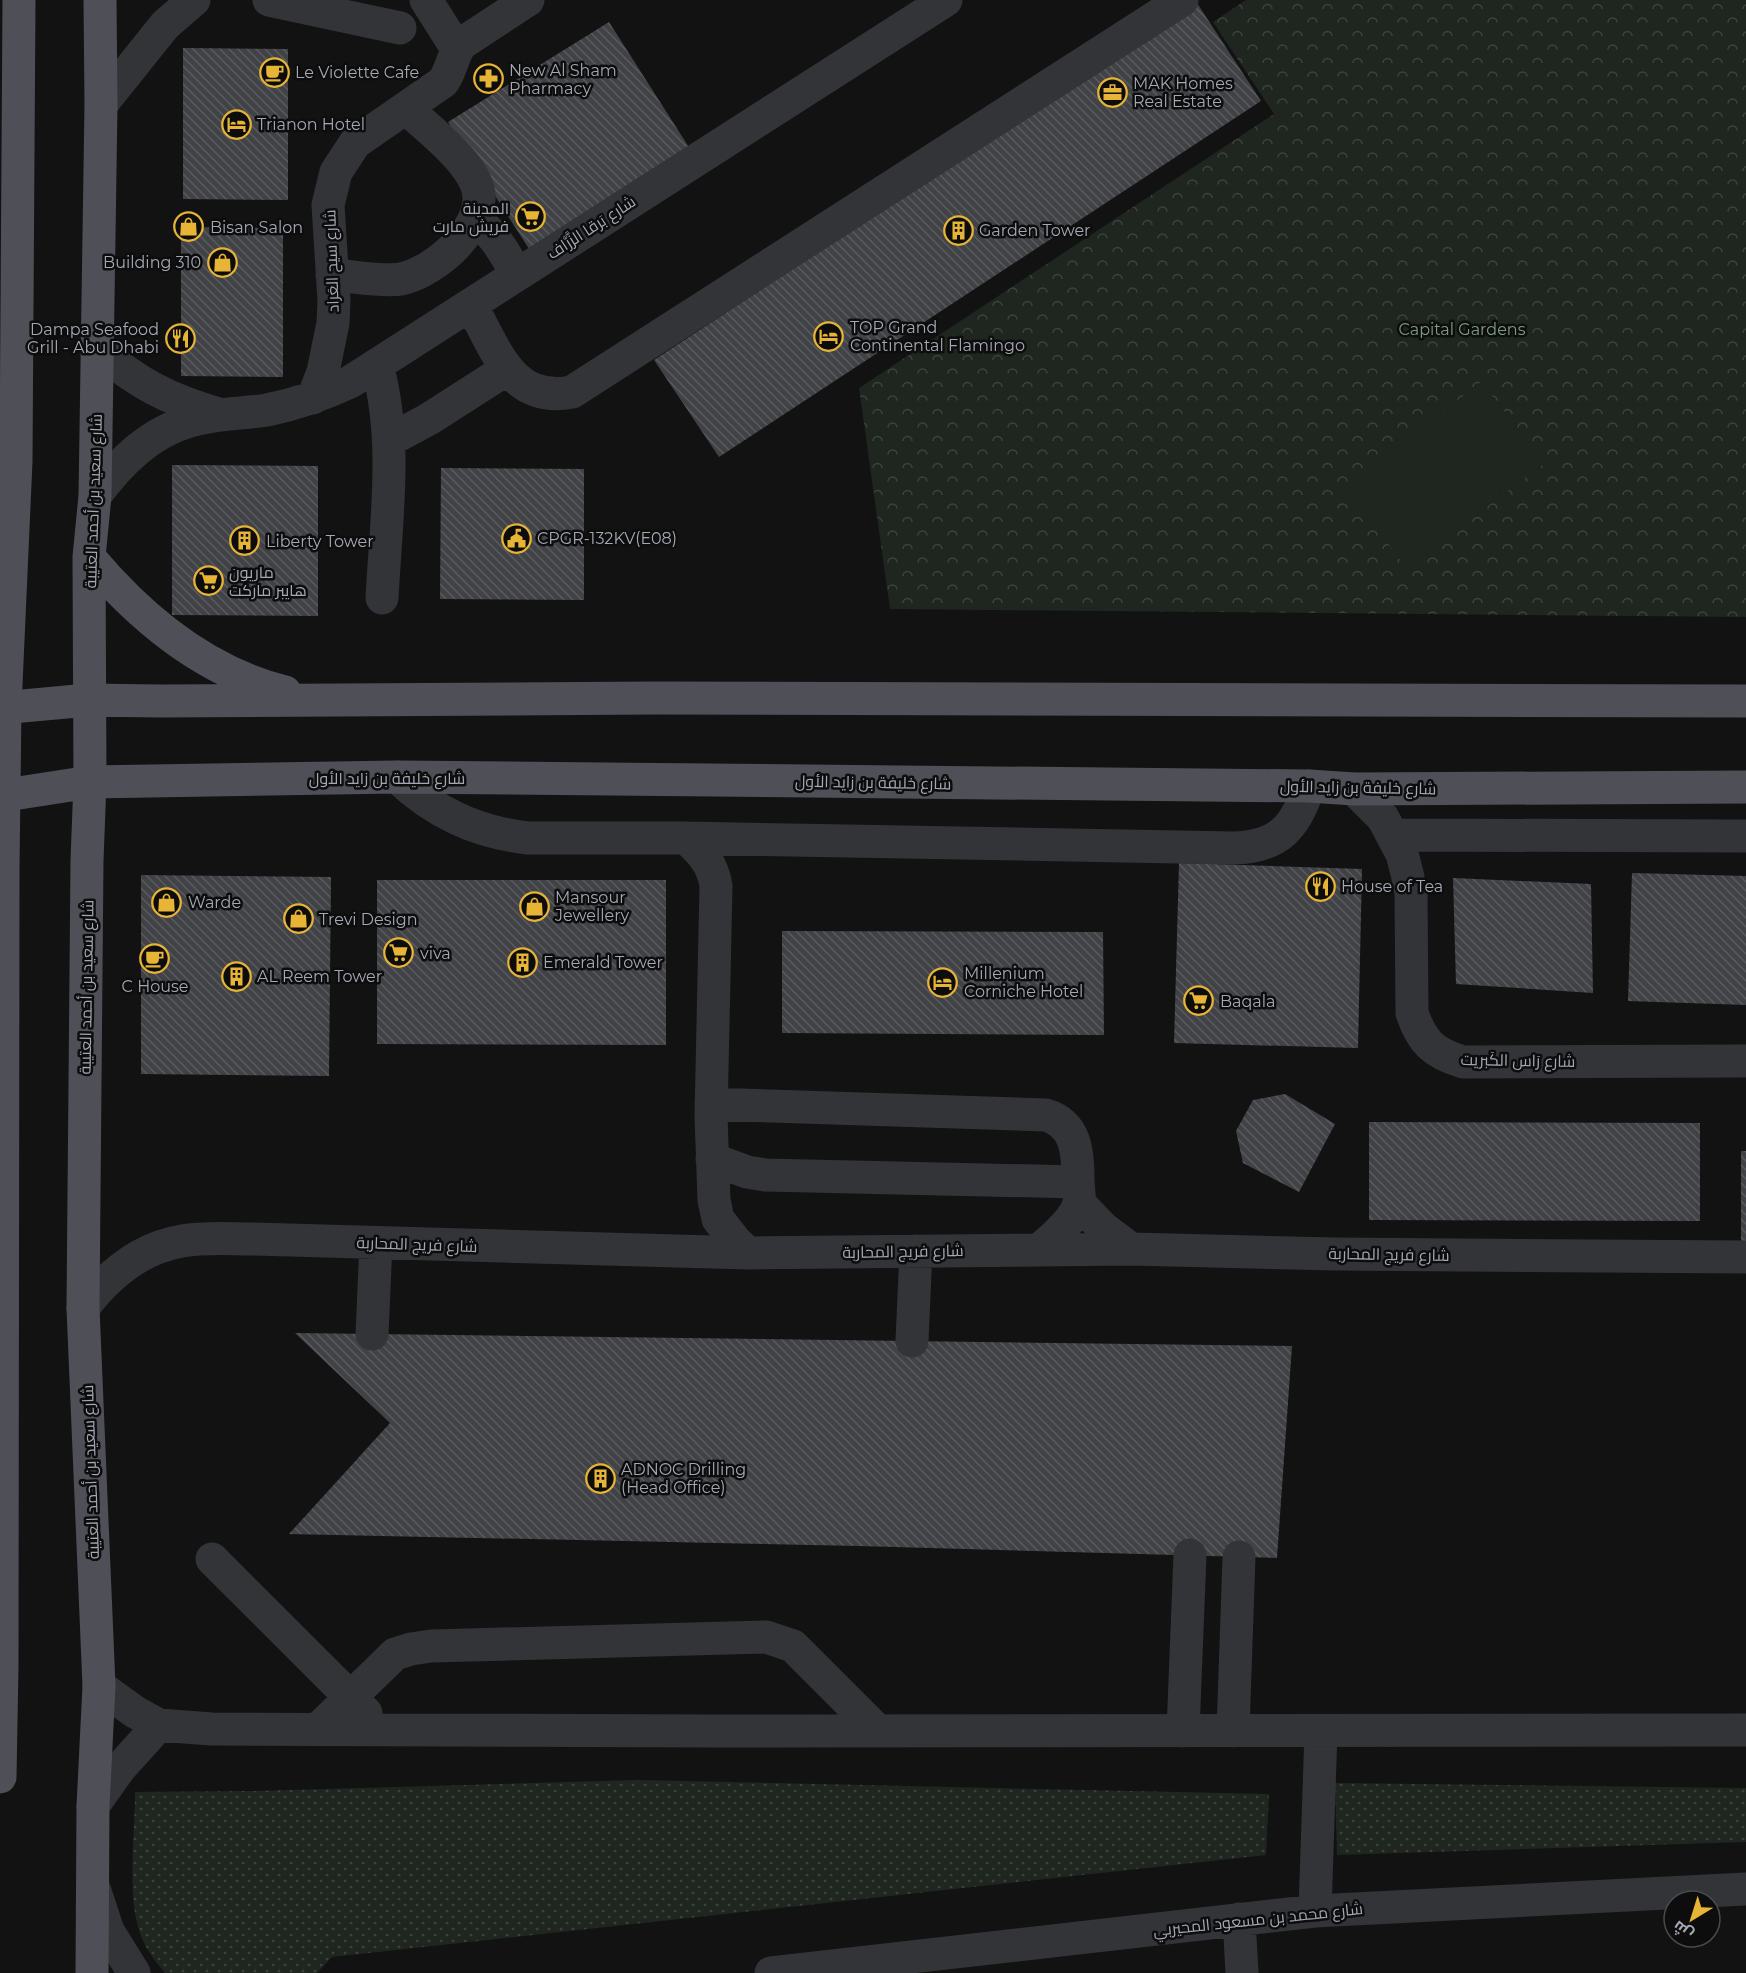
<svg xmlns="http://www.w3.org/2000/svg" width="1746" height="1973" font-family="Montserrat,Cairo,sans-serif">
	<style>
		.grass { fill: url(#grass-dots) }
		.park { fill: url(#park-crowns) }
		.pitch { fill: #1e261f }
		.building { fill: url(#building-back-hatch) }
		.lines { fill: none; stroke-linecap: round; stroke-linejoin: round }
		.minor { stroke: #333438; stroke-width: 33 }
		.major { stroke: #4f5057; stroke-width: 33 }
		.labels { text-anchor: middle; stroke-width: 5; stroke-linejoin: round; paint-order: stroke }
		.poi-label { font-size: 16px; fill: #a4a8b3; stroke: #0d0d0e; text-anchor: start }
		.street-label { font-size: 16px; fill: #a4a8b3; stroke: #0d0d0e }
		.park-label { font-size: 16px; fill: #7c9d7f; stroke: #0d0d0e }
	</style>
	<defs>
		<pattern id="grass-dots" width="8" height="8" patternUnits="userSpaceOnUse" patternTransform="scale(1.5)"><rect width="8" height="8" fill="#1e261f"/><path d="M2 2h.1M6 6h.1" fill="none" stroke="#3c433d" stroke-width="1.8" stroke-linecap="round"/></pattern>
		<pattern id="park-crowns" width="20" height="18" patternUnits="userSpaceOnUse" patternTransform="scale(1.5)"><rect width="20" height="18" fill="#1e261f"/><path d="M2 6a3 3 0 1 1 6 0M12 15a3 3 0 1 1 6 0" fill="none" stroke="#3c433d"/></pattern>
		<pattern id="building-back-hatch" width="6" height="6" patternUnits="userSpaceOnUse" patternTransform="scale(1.5)"><rect width="6" height="6" fill="#414246"/><path d="M-1 5l2 2M0 0l6 6M5-1l2 2" fill="none" stroke="#595a5e"/></pattern>
	</defs>
	<rect width="100%" height="100%" fill="#121213"/>
	<path class="grass" d="M637 1780 1269 1794 1266 1855 332 1957 317 1973H165C154 1960 144 1947 139 1930 127 1895 135 1831 135 1792L252 1791Z
		M1335 1783 1746 1788V1842L1337 1855Z"/>
	<path class="park" d="M1246 0H1746V617L890 609 859 388 1274 114 1213 22Z"/>
	<path class="pitch" d="M1481 382 1545 463 1406 568 1346 486Z"/>
	<path class="building" d="M1197 3 1261 101 719 457 654 360Z
		M609 22 692 152 531 252 448 122Z
		M183 48 288 49V200L183 199Z
		M181 227 283 228V377L181 376Z
		M172 465 318 466V616L172 615Z
		M441 468 584 469V600L440 599Z
		M1179 863 1362 869 1358 1048 1174 1043Z
		M1632 873 1746 876V1005L1628 1001Z
		M141 875 331 877 329 1076 141 1074Z
		M1453 878 1591 884 1593 993 1456 984Z
		M377 880H666V1045L377 1044Z
		M782 931 1103 932 1104 1035 782 1033Z
		M1285 1094 1335 1124 1299 1192 1243 1163 1236 1131 1253 1100Z
		M1369 1122 1700 1123V1221L1369 1220Z
		M1741 1151H1746V1251L1741 1250Z
		M295 1333 1292 1346 1277 1558 859 1546 289 1534 390 1423Z"/>
	<g class="lines">
		<path class="minor" d="M269 0 400 28
			M426 0 457 49
			M101 105 165 25 194 0
			M475 218C493 234 506 252 516 275
			M332 275C351 276 384 282 401 279 436 272 495 221 475 181 462 154 428 129 406 108
			M471 305C496 349 511 404 572 392L1182 0
			M96 348C137 383 167 399 219 414
			M377 365C398 441 386 520 382 598
			M313 398 323 372 333 323 334 301 328 205 336 172 355 143 443 82C452 70 452 56 461 44L528 0
			M390 440 429 419 507 369
			M95 496C120 462 149 433 190 421 216 413 241 414 267 410 296 404 323 395 350 382L946 0
			M397 777C435 813 476 832 528 838H686L1233 848C1279 847 1296 827 1309 786
			M1354 789 1383 818 1402 854 1407 873 1411 893 1412 1013C1422 1042 1433 1053 1463 1062L1746 1061
			M1393 835 1746 836
			M686 838C702 852 713 865 716 886L711 1116 714 1200 718 1219 736 1242 748 1253
			M711 1104 1046 1115C1076 1124 1078 1152 1078 1179 1078 1187 1080 1196 1079 1203 1075 1219 1052 1239 1040 1249
			M712 1159 747 1172 765 1175 1078 1182
			M1079 1203 1103 1228 1131 1249
			M83 1308C108 1275 140 1248 182 1241 205 1237 229 1239 253 1239L748 1253 1131 1249 1335 1254 1746 1257
			M372 1334 376 1243
			M912 1341 916 1251
			M212 1559 366 1713
			M99 1686 135 1712 159 1725 211 1729 718 1731 1746 1730
			M318 1729 395 1654 411 1649 431 1646 766 1637 793 1646 878 1731
			M1183 1731 1190 1555
			M1233 1731 1239 1557
			M93 1806 120 1768 159 1725
			M95 1891 108 1931 134 1973
			M1315 1911 1321 1731
			M1239 1919 1242 1973
			M771 1973 1315 1911 1746 1889"/>
		<path class="major" d="M89 557C141 619 205 672 285 692
			M0 708 88 700 160 701 655 698 1746 701
			M0 796 90 782 397 777 1309 786 1354 789 1746 787
			M0 1777 2 1666 3 869 5 707 16 461 19 0
			M92 1973 93 1806 99 1686 83 1308 87 860 90 782 89 557 95 496 101 105 100 0"/>
	</g>
	<defs>
		<symbol id="cafe-ring" viewBox="-11 -11 22 22"><circle r="9.5" fill="#0d0d0e" stroke="#e7b436" stroke-width="1.5"/><path d="M-5.5-4.5H6V0H3Q3 3.5 0 3.5H-2.5Q-5.5 3.5-5.5 0ZM3-3.2v2h1.7v-2ZM-6 4.5H4V6H-6Z" fill="#e7b436"/></symbol>
		<symbol id="pharmacy-ring" viewBox="-11 -11 22 22"><circle r="9.5" fill="#0d0d0e" stroke="#e7b436" stroke-width="1.5"/><path d="M-2-6h4v4h4v4h-4v4h-4v-4h-4v-4h4Z" fill="#e7b436"/></symbol>
		<symbol id="office-ring" viewBox="-11 -11 22 22"><circle r="9.5" fill="#0d0d0e" stroke="#e7b436" stroke-width="1.5"/><path d="M-6-3h4V-5.5h4V-3h4V5H-6ZM-1-4.5V-3h2v-1.5ZM-6 0V1H6V0Z" fill="#e7b436"/></symbol>
		<symbol id="hotel-ring" viewBox="-11 -11 22 22"><circle r="9.5" fill="#0d0d0e" stroke="#e7b436" stroke-width="1.5"/><path d="M-6-4.5h1.5V1H6V5H4.5V3h-9V5H-6ZM-4 0a1.8 1.8 0 1 1 3.6 0ZM.5 0V-2.5h3Q6-2.5 6 0Z" fill="#e7b436"/></symbol>
		<symbol id="supermarket-ring" viewBox="-11 -11 22 22"><circle r="9.5" fill="#0d0d0e" stroke="#e7b436" stroke-width="1.5"/><path d="M-6-5.5h2.5l.6 2H6L4.5 2H-2.5L-4.4-4H-6ZM-1.5 3.2a1.3 1.3 0 1 0 .1 0ZM3 3.2a1.3 1.3 0 1 0 .1 0Z" fill="#e7b436"/></symbol>
		<symbol id="shop-ring" viewBox="-11 -11 22 22"><circle r="9.5" fill="#0d0d0e" stroke="#e7b436" stroke-width="1.5"/><path d="M-5-2.5h2.3a2.7 3.5 0 0 1 5.4 0H5L5.5 6h-11ZM-1.5-2.5h3a1.5 2.3 0 0 0-3 0Z" fill="#e7b436"/></symbol>
		<symbol id="building-ring" viewBox="-11 -11 22 22"><circle r="9.5" fill="#0d0d0e" stroke="#e7b436" stroke-width="1.5"/><path d="M-4-6H4V6H1V3H-1V6H-4ZM-2.5-4.3h1.7v1.8h-1.7ZM.8-4.3h1.7v1.8H.8ZM-2.5-1h1.7V.8h-1.7ZM.8-1h1.7V.8H.8Z" fill="#e7b436"/></symbol>
		<symbol id="restaurant-ring" viewBox="-11 -11 22 22"><circle r="9.5" fill="#0d0d0e" stroke="#e7b436" stroke-width="1.5"/><path d="M-5-6h1v4h1v-4h1v4h1v-4h1v5L-1.5 .5V6h-2V.5L-5-1ZM5-6V6H3V1.5H1.5Q1.5-4 5-6Z" fill="#e7b436"/></symbol>
		<symbol id="civic-ring" viewBox="-11 -11 22 22"><circle r="9.5" fill="#0d0d0e" stroke="#e7b436" stroke-width="1.5"/><path d="M-.6-6.5H3V-4.5H.6V-3L4-1V1h2V6H-6V1h2V-1L-.6-3ZM-1.2 2.5V6h2.4V2.5Z" fill="#e7b436"/></symbol>
	</defs>
	<g fill-rule="evenodd">
		<use href="#cafe-ring" x="258" y="56" width="33" height="33"/>
		<use href="#pharmacy-ring" x="472" y="62" width="33" height="33"/>
		<use href="#office-ring" x="1096" y="76" width="33" height="33"/>
		<use href="#hotel-ring" x="220" y="108" width="33" height="33"/>
		<use href="#supermarket-ring" x="514" y="200" width="33" height="33"/>
		<use href="#shop-ring" x="172" y="210" width="33" height="33"/>
		<use href="#building-ring" x="942" y="214" width="33" height="33"/>
		<use href="#shop-ring" x="206" y="246" width="33" height="33"/>
		<use href="#hotel-ring" x="812" y="320" width="33" height="33"/>
		<use href="#restaurant-ring" x="164" y="322" width="33" height="33"/>
		<use href="#civic-ring" x="500" y="522" width="33" height="33"/>
		<use href="#building-ring" x="228" y="524" width="33" height="33"/>
		<use href="#supermarket-ring" x="192" y="564" width="33" height="33"/>
		<use href="#restaurant-ring" x="1304" y="870" width="33" height="33"/>
		<use href="#shop-ring" x="150" y="886" width="33" height="33"/>
		<use href="#shop-ring" x="518" y="890" width="33" height="33"/>
		<use href="#shop-ring" x="282" y="902" width="33" height="33"/>
		<use href="#supermarket-ring" x="382" y="936" width="33" height="33"/>
		<use href="#cafe-ring" x="138" y="942" width="33" height="33"/>
		<use href="#building-ring" x="506" y="946" width="33" height="33"/>
		<use href="#building-ring" x="220" y="960" width="33" height="33"/>
		<use href="#hotel-ring" x="926" y="966" width="33" height="33"/>
		<use href="#supermarket-ring" x="1182" y="984" width="33" height="33"/>
		<use href="#building-ring" x="584" y="1462" width="33" height="33"/>
	</g>
	<g class="labels">
		<g class="poi-label">
			<text x="509" y="76">New Al Sham<tspan x="509" dy="18">Pharmacy</tspan></text>
			<text x="295" y="78">Le Violette Cafe</text>
			<text x="1133" y="89">MAK Homes<tspan x="1133" dy="18">Real Estate</tspan></text>
			<text x="257" y="130">Trianon Hotel</text>
			<text x="509" y="214" text-anchor="end">المدينة<tspan x="509" dy="18">فريش مارت</tspan></text>
			<text x="210" y="233">Bisan Salon</text>
			<text x="979" y="236">Garden Tower</text>
			<text x="201" y="268" text-anchor="end">Building 310</text>
			<text x="850" y="333">TOP Grand<tspan x="850" dy="18">Continental Flamingo</tspan></text>
			<text x="159" y="335" text-anchor="end">Dampa Seafood<tspan x="159" dy="18">Grill - Abu Dhabi</tspan></text>
			<text x="537" y="544">CPGR-132KV(E08)</text>
			<text x="266" y="547">Liberty Tower</text>
			<text x="229" y="578">ماريون<tspan x="229" dy="18">هايبر ماركت</tspan></text>
			<text x="1341" y="892">House of Tea</text>
			<text x="555" y="903">Mansour<tspan x="555" dy="18">Jewellery</tspan></text>
			<text x="188" y="908">Warde</text>
			<text x="319" y="925">Trevi Design</text>
			<text x="420" y="959">viva</text>
			<text x="543" y="968">Emerald Tower</text>
			<text x="964" y="979">Millenium<tspan x="964" dy="18">Corniche Hotel</tspan></text>
			<text x="257" y="982">AL Reem Tower</text>
			<text x="155" y="992" text-anchor="middle">C House</text>
			<text x="1220" y="1007">Baqala</text>
			<text x="621" y="1475">ADNOC Drilling<tspan x="621" dy="18">(Head Office)</tspan></text>
		</g>
		<g class="street-label">
			<text transform="translate(591 227) rotate(-33)" y="6">شارع بَرقا الزَّرَّاف</text>
			<text transform="translate(331 261) rotate(-92)" y="6">شارع سيح العَراد</text>
			<text transform="translate(93 501) rotate(-88)" y="6">شارع سعيد بن أحمد العتيبة</text>
			<text x="387" y="784">شارع خليفة بن زايد الأول</text>
			<text transform="translate(873 782) rotate(1)" y="6">شارع خليفة بن زايد الأول</text>
			<text transform="translate(1358 787) rotate(1)" y="6">شارع خليفة بن زايد الأول</text>
			<text transform="translate(86 987) rotate(-89)" y="6">شارع سعيد بن أحمد العتيبة</text>
			<text transform="translate(1518 1060) rotate(1)" y="6">شارع رَاس الكَبريت</text>
			<text transform="translate(417 1244) rotate(2)" y="6">شارع فريج المحاربة</text>
			<text transform="translate(903 1251) rotate(-1)" y="6">شارع فريج المحاربة</text>
			<text transform="translate(1389 1254) rotate(1)" y="6">شارع فريج المحاربة</text>
			<text transform="translate(90 1472) rotate(-92)" y="6">شارع سعيد بن أحمد العتيبة</text>
			<text transform="translate(1258 1919) rotate(-6)" y="6">شارع محمد بن مسعود المحيربي</text>
		</g>
		<g class="park-label">
			<text x="1462" y="335">Capital Gardens</text>
		</g>
	</g>
	<g transform="translate(1692 1919) rotate(218)"><circle r="28" fill="#0d0d0e" stroke="#494b50" stroke-width="1.5"/>
	<path d="M0-4.5L10 22L0 15L-10 22Z" fill="#e7b436"/>
	<text y="-9" font-size="16" font-weight="bold" text-anchor="middle" fill="#a4a8b3">ش</text>
	</g>
</svg>
